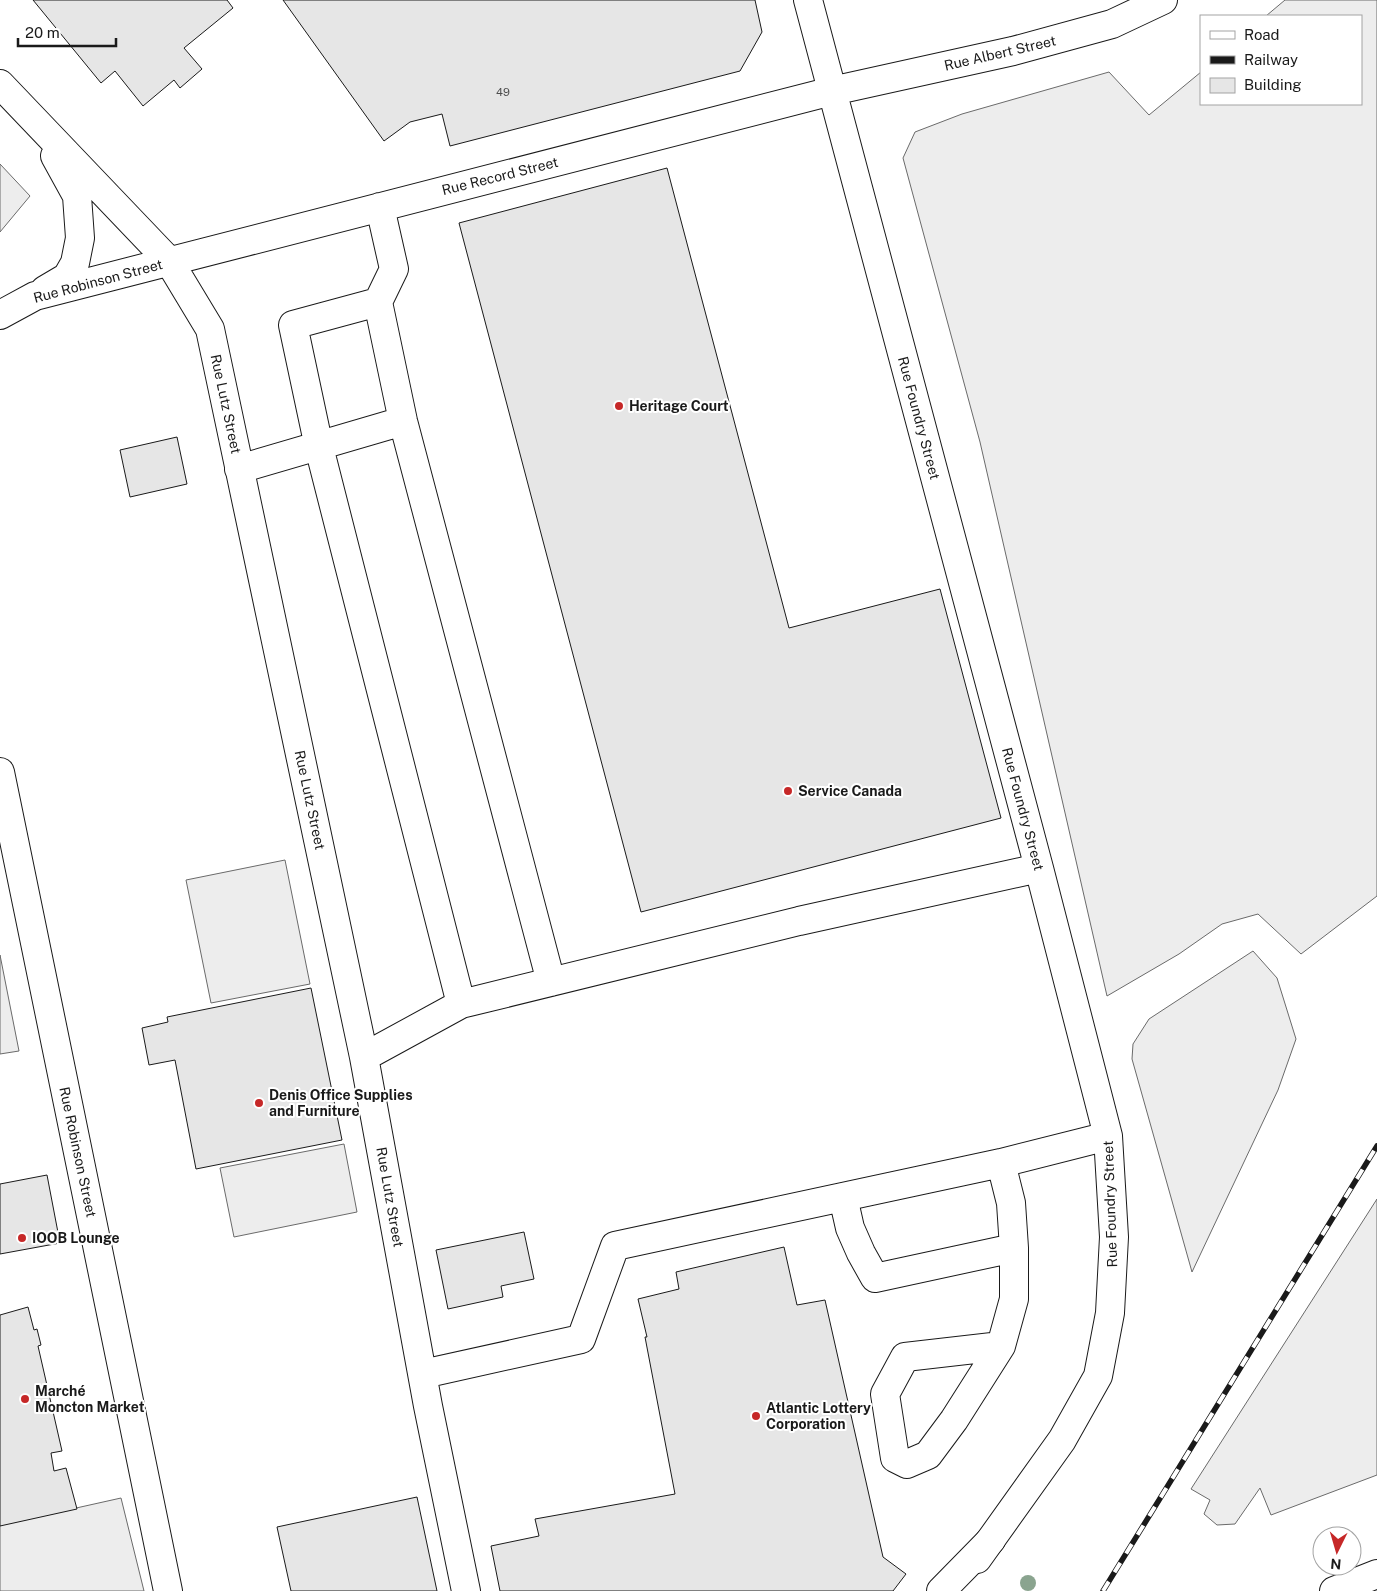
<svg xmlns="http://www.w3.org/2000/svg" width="1377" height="1591" font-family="'Public Sans',sans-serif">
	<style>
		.parking { fill: #ededed; stroke: #6a6a6a }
		.building { fill: #e6e6e6; stroke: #1a1a1a }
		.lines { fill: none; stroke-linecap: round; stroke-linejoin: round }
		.minor-casing { stroke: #1a1a1a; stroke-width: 30 }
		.major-casing { stroke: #1a1a1a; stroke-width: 30 }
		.minor { stroke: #fff; stroke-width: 28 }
		.major { stroke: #fff; stroke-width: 28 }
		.rail-casing { stroke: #1a1a1a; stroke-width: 5.5 }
		.rail { stroke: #fff; stroke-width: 4; stroke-dasharray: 11; stroke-linecap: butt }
		.tree { fill: #8aa48f }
		.poi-dot { fill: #c62828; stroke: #fff; stroke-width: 2 }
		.labels { text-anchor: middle; stroke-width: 4; stroke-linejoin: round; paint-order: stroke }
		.number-label { font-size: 11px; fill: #4d4d4d }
		.street-label { font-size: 14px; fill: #1a1a1a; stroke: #fff }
		.poi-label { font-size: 14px; font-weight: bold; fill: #1a1a1a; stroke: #fff; text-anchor: start }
	</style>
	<rect width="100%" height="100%" fill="#fff"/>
	<path class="parking" d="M1285 0H1377V896L1301 954 1258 914 1222 924 1179 954 1107 996 980 442 903 158 915 132 962 114 1109 72 1149 115 1201 72V104H1361V16H1266Z
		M0 164 30 196 0 232Z
		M285 860 310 984 211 1003 186 880Z
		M1253 951 1277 978 1296 1039 1278 1090 1192 1272 1132 1059 1133 1044 1149 1019Z
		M0 955 19 1051 0 1054Z
		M344 1144 357 1212 234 1237 220 1168Z
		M1377 1199V1475L1271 1515 1260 1488 1235 1524 1217 1525 1204 1514 1210 1500 1191 1489Z
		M121 1498 144 1591H0V1525Z"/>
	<path class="building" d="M33 0H227L233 8 184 48 202 69 180 88 174 80 143 106 115 71 101 83Z
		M283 0H755L762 32 740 71 450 146 442 114 410 122 384 141Z
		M667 168 789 628 940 589 1001 818 641 912 459 223Z
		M177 437 187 484 130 497 120 450Z
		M311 988 342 1140 196 1169 175 1060 149 1065 142 1028 168 1022 167 1017Z
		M47 1175 60 1243 0 1254V1184Z
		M524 1232 534 1279 501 1286 503 1297 448 1309 436 1250Z
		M784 1247 797 1305 825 1300 883 1557 906 1574 893 1591H500L491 1546 539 1536 535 1519 675 1494 645 1337H647L638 1299 679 1289 676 1272Z
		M28 1307 34 1330 37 1329 41 1345 38 1346 62 1451 51 1453 54 1471 66 1468 77 1509 0 1526V1315Z
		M417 1497 437 1591H291L277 1527Z"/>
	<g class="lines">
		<defs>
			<path id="minor" d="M808 0 1039 868 1108 1136 1114 1237 1110 1313 1098 1376 1062 1440 977 1559
				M0 84 169 261 210 329 364 1057 428 1406 466 1591
				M380 207 394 269 378 302 403 421 551 982
				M45 290 67 277 75 263 80 238 77 196 55 156
				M378 302 293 325 319 447 461 1004
				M0 315 35 296 832 91 1013 51 1112 24 1163 0
				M239 469 403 421
				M0 772 168 1591
				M364 1057 461 1004 799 921 1039 868
				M843 1197 850 1228 861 1253 875 1278 1014 1248
				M1001 1346 905 1357 885 1394 895 1458 907 1464 928 1455 954 1420 1001 1346 1014 1299V1248L1011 1203 1001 1163
				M423 1374 581 1339 615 1246 1001 1163 1108 1136"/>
			<path id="major" d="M941 1591 991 1540
				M1334 1591 1377 1574"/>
		</defs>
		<use href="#minor" class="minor-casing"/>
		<use href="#major" class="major-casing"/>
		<use href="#minor" class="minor"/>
		<use href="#major" class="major"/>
		<defs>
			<path id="rail" d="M1103 1591 1377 1146"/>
		</defs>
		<use href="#rail" class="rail-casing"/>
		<use href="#rail" class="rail"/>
	</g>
	<circle class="tree" cx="1028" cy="1583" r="8"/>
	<g class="poi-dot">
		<circle cx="619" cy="406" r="5"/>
		<circle cx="788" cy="791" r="5"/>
		<circle cx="259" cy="1103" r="5"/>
		<circle cx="22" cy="1238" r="5"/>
		<circle cx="25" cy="1399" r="5"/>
		<circle cx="756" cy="1416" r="5"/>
	</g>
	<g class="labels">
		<g class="number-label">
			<text x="503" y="96">49</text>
		</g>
		<g class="street-label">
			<text transform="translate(1000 53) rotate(-13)" y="5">Rue Albert Street</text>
			<text transform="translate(500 176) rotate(-14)" y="5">Rue Record Street</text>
			<text transform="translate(98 281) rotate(-15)" y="5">Rue Robinson Street</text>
			<text transform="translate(226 404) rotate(78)" y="5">Rue Lutz Street</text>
			<text transform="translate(919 418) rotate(75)" y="5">Rue Foundry Street</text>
			<text transform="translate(310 800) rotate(78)" y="5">Rue Lutz Street</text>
			<text transform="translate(1023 809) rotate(75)" y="5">Rue Foundry Street</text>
			<text transform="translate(78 1152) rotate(78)" y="5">Rue Robinson Street</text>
			<text transform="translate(390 1197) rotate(80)" y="5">Rue Lutz Street</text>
			<text transform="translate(1110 1204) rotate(-92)" y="5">Rue Foundry Street</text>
		</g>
		<g class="poi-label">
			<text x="629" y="411">Heritage Court</text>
			<text x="798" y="796">Service Canada</text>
			<text x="269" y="1100">Denis Office Supplies<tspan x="269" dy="16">and Furniture</tspan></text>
			<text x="32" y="1243">IOOB Lounge</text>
			<text x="35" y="1396">Marché<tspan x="35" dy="16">Moncton Market</tspan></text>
			<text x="766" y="1413">Atlantic Lottery<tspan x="766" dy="16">Corporation</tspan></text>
		</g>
	</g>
	<rect x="1200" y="15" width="162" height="90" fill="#ffffff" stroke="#a3a3a3"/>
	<rect x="1210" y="31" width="25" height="8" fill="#ffffff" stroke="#a3a3a3"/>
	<text x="1244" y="40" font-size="15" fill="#1a1a1a">Road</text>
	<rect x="1210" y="56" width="25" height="8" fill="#1a1a1a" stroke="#a3a3a3"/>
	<text x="1244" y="65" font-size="15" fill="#1a1a1a">Railway</text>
	<rect x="1210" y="78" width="25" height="15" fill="#e6e6e6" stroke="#a3a3a3"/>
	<text x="1244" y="90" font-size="15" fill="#1a1a1a">Building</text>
	<g transform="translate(1337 1551) rotate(185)"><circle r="24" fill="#ffffff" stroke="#a3a3a3"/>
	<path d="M0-4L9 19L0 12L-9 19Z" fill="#c62828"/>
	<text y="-8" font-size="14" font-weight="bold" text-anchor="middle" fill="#1a1a1a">N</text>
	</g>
	<path d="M18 38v8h98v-8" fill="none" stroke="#1a1a1a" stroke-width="2.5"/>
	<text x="25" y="38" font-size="15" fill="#1a1a1a" stroke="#ffffff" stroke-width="4" paint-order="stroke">20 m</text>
</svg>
